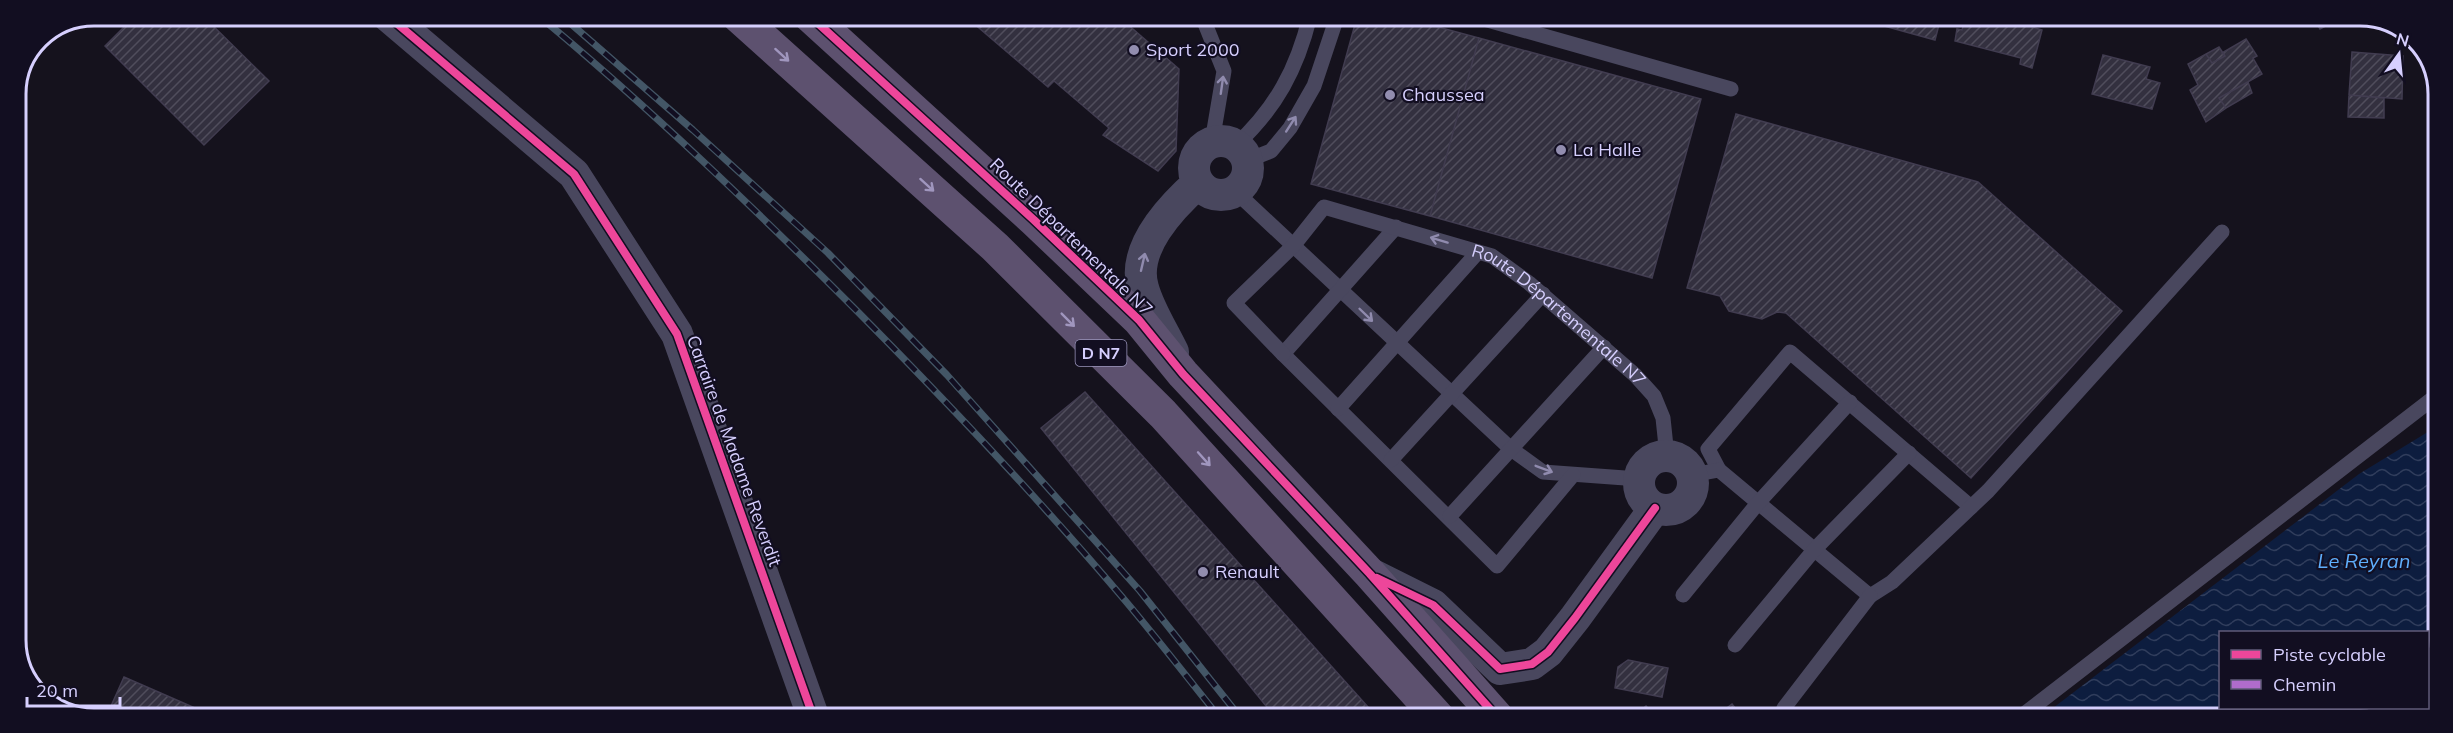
<svg xmlns="http://www.w3.org/2000/svg" width="2453" height="733" font-family="Mulish,sans-serif">
	<style>
		.water { fill: url(#water-waves) }
		.building { fill: url(#building-hatch); stroke: #413c50; stroke-width: 1.5 }
		.lines { fill: none; stroke-linecap: round; stroke-linejoin: round }
		.lane { stroke: #49475e; stroke-width: 15 }
		.street { stroke: #49475e; stroke-width: 32 }
		.primary { stroke: #5d516f; stroke-width: 33 }
		.rail-casing { stroke: #435666; stroke-width: 7 }
		.rail { stroke: #120e21; stroke-width: 4.5; stroke-dasharray: 14; stroke-linecap: butt }
		.quiet { stroke: #b06ccc; stroke-width: 6; stroke-dasharray: 12 6; stroke-linecap: butt }
		.cycleway-casing { stroke: #120e21; stroke-width: 11 }
		.cycleway { stroke: #ed469a; stroke-width: 8 }
		.oneway { stroke: #a096be }
		.oneway2 { stroke: #908bae }
		.poi-dot { fill: #928daf; stroke: #120e21; stroke-width: 2 }
		.labels { text-anchor: middle; stroke-width: 4.5; stroke-linejoin: round; paint-order: stroke }
		.shield { fill: #120e21; stroke: #9b95bc; stroke-width: 1.5 }
		.shield-label { font-size: 16px; font-weight: bold; fill: #d6cffe }
		.poi-label { font-size: 18px; fill: #d6cffe; stroke: #120e21; text-anchor: start }
		.street-label { font-size: 18px; fill: #d6cffe; stroke: #120e21 }
		.water-label { font-size: 20px; font-style: italic; fill: #5faefc; stroke: #120e21 }
		.rim { fill: none; stroke: #d6cffe; stroke-width: 3 }
	</style>
	<defs>
		<pattern id="water-waves" width="16" height="10" patternUnits="userSpaceOnUse" patternTransform="scale(1.5)"><rect width="16" height="10" fill="#0d1d3f"/><path d="M0 5q4-4 8 0t8 0" fill="none" stroke="#303d5c"/></pattern>
		<pattern id="building-hatch" width="6" height="6" patternUnits="userSpaceOnUse" patternTransform="scale(1.5)"><rect width="6" height="6" fill="#33303f"/><path d="M-1 1l2-2M0 6l6-6M5 7l2-2" fill="none" stroke="#504d5c"/></pattern>
	</defs>
	<rect width="100%" height="100%" fill="#15121d"/>
	<path class="water" d="M2436 427 2435 650 2428 655V632H2220V708H2357L2343 718H2040L2359 474Z"/>
	<path class="building" d="M136 15H202L269 81 204 145 105 46Z
		M965 16H1118L1179 69 1176 151 1158 171 1103 135 1109 128 1054 81 1048 87Z
		M1357 17H1401L1479 38 1430 216 1311 184Z
		M1820 17H1856L1854 25Z
		M1886 17H1941L1935 40 1884 26Z
		M1966 17H2011L2030 22 2029 26 2042 30 2032 68 2020 64 2021 58 1955 41 1957 29 1962 30Z
		M2314 18H2338L2339 19 2320 29Z
		M1479 38 1701 99 1652 278 1430 216Z
		M2246 39 2257 56 2253 58 2262 74 2219 98 2226 108 2206 122 2190 90 2198 85 2188 64 2206 54 2212 63 2225 56 2222 53Z
		M2219 47 2225 56 2212 63 2206 54Z
		M2352 52 2403 56 2402 99 2349 95Z
		M2103 55 2150 67 2146 79 2160 83 2152 109 2092 94Z
		M2248 82 2252 93 2226 108 2219 98Z
		M2349 95 2384 98V118L2348 117Z
		M1736 114 1978 182 2122 311 1971 478 1786 313 1777 312 1762 319 1729 311 1720 296 1687 288Z
		M1085 392 1377 717H1275L1041 428Z
		M1628 660 1668 668 1662 697 1615 688 1618 667Z
		M124 677 211 715H107Z
		M1732 704 1742 717H1715Z
		M1646 706 1656 717H1633Z"/>
	<g class="lines">
		<g class="lane">
			<path d="M1202 16 1224 71 1212 142"/>
			<path d="M1477 17 1731 89"/>
			<path d="M1236 145C1276 108 1297 69 1310 16"/>
			<path d="M1248 160 1271 151 1290 128 1314 86 1337 17"/>
			<path d="M1236 192 1511 449 1543 472 1639 479"/>
			<path d="M1396 227 1283 354 1497 566 1573 475"/>
			<path id="s1" d="M1283 354 1234 303 1293 246 1324 207 1492 256 1529 283 1635 375 1654 396 1663 418 1667 456"/>
			<path d="M1338 409 1478 252"/>
			<path d="M1391 460 1543 294"/>
			<path d="M1719 470 1708 449 1790 352 1971 507"/>
			<path d="M1692 475 1719 470 1870 596 1892 582 1988 491 2222 232"/>
			<path d="M1450 516 1604 347"/>
			<path d="M1683 595 1758 503 1850 402"/>
			<path d="M1735 645 1814 550 1909 453"/>
			<path d="M1784 708 1870 596"/>
			<path d="M2019 718 2436 396"/>
		</g>
		<path class="street" d="M387 15 574 174 677 334 813 716
			M1194 168a27 27 0 1 1 54 0a27 27 0 1 1-54 0Z
			M1173 352C1163 331 1149 310 1143 288 1131 249 1171 207 1198 183
			M1639 483a27 27 0 1 1 54 0a27 27 0 1 1-54 0Z
			M1373 575 1433 605 1500 669 1532 664 1548 652 1575 618 1655 508"/>
		<path class="primary" d="M738 16 995 247 1163 414 1438 717
			M810 16 1034 220 1139 320 1183 374 1370 574 1497 717"/>
		<defs>
			<path id="rail" d="M539 16C651 109 756 210 859 313 950 405 1039 499 1123 598 1156 637 1187 677 1219 717
				M562 16 693 130 828 253 947 375 1140 591 1240 717"/>
		</defs>
		<use href="#rail" class="rail-casing"/>
		<use href="#rail" class="rail"/>
		<path class="quiet" d="M2428 665 2435 660
			M2355 718 2370 708"/>
		<defs>
			<path id="cycleway" d="M387 15 574 174 677 334 813 716
				M810 16 1034 220 1139 320 1183 374 1370 574 1497 717
				M1377 578 1433 605 1500 669 1532 664 1548 652 1575 618 1655 508"/>
		</defs>
		<use href="#cycleway" class="cycleway-casing"/>
		<use href="#cycleway" class="cycleway"/>
	</g>
	<defs><path id="oneway-shaft" d="M-6 0H5M1.5-3L5.5 0L1.5 3" fill="none" stroke-width="1.6" stroke-linecap="round" stroke-linejoin="round" transform="scale(1.5)"/></defs>
	<g class="oneway">
		<use href="#oneway-shaft" transform="translate(782 55) rotate(42)"/>
		<use href="#oneway-shaft" transform="translate(927 185) rotate(42)"/>
		<use href="#oneway-shaft" transform="translate(1068 320) rotate(45)"/>
		<use href="#oneway-shaft" transform="translate(1204 459) rotate(48)"/>
	</g>
	<g class="oneway2">
		<use href="#oneway-shaft" transform="translate(1222 85) rotate(-82)"/>
		<use href="#oneway-shaft" transform="translate(1291 124) rotate(-57)"/>
		<use href="#oneway-shaft" transform="translate(1439 240) rotate(-163)"/>
		<use href="#oneway-shaft" transform="translate(1143 262) rotate(-77)"/>
		<use href="#oneway-shaft" transform="translate(1366 315) rotate(44)"/>
		<use href="#oneway-shaft" transform="translate(1544 469) rotate(21)"/>
	</g>
	<g class="poi-dot">
		<circle cx="1134" cy="50" r="6"/>
		<circle cx="1390" cy="95" r="6"/>
		<circle cx="1561" cy="150" r="6"/>
		<circle cx="1203" cy="572" r="6"/>
	</g>
	<g class="labels">
		<rect class="shield" x="1075.5" y="340" width="51" height="26" rx="4.5"/>
		<g class="shield-label">
			<text x="1101" y="359">D N7</text>
		</g>
		<g class="poi-label">
			<text x="1146" y="56">Sport 2000</text>
			<text x="1402" y="101">Chaussea</text>
			<text x="1573" y="156">La Halle</text>
			<text x="1215" y="578">Renault</text>
		</g>
		<g class="street-label">
			<text transform="translate(1071 237) rotate(44)" y="6">Route Départementale N7</text>
			<text dy="6" stroke="none"><textPath href="#s1" startOffset="466">Route Départementale N7</textPath></text>
			<text transform="translate(734 451) rotate(70)" y="6">Carraire de Madame Reverdit</text>
		</g>
		<g class="water-label">
			<text x="2364" y="568">Le Reyran</text>
		</g>
	</g>
	<path d="M0 0H2453V733H0ZM94 26H2360A68 68 0 0 1 2428 94V640A68 68 0 0 1 2360 708H94A68 68 0 0 1 26 640V94A68 68 0 0 1 94 26Z" fill="#120e21" fill-rule="evenodd"/>
	<path class="rim" d="M94 26H2360A68 68 0 0 1 2428 94V640A68 68 0 0 1 2360 708H94A68 68 0 0 1 26 640V94A68 68 0 0 1 94 26Z"/>
	<rect x="2219" y="631" width="210" height="78" fill="#120e21" stroke="#605b79" stroke-width="1.5"/>
	<rect x="2231" y="650" width="30" height="9" fill="#ed469a" stroke="#605b79" stroke-width="1.5"/>
	<text x="2273" y="661" font-size="18" fill="#d6cffe">Piste cyclable</text>
	<rect x="2231" y="680" width="30" height="9" fill="#b06ccc" stroke="#605b79" stroke-width="1.5"/>
	<text x="2273" y="691" font-size="18" fill="#d6cffe">Chemin</text>
	<g transform="translate(2399 54) rotate(15)" stroke="#120e21" stroke-width="4.5" paint-order="stroke">
	<path d="M0-4.5L10 22L0 15L-10 22Z" fill="#d6cffe"/>
	<text y="-9" font-size="16" font-weight="bold" text-anchor="middle" fill="#d6cffe">N</text>
	</g>
	<path d="M27 697v9h93v-9" fill="none" stroke="#d6cffe" stroke-width="3"/>
	<text x="36" y="697" font-size="18" fill="#d6cffe" stroke="#120e21" stroke-width="4.5" paint-order="stroke">20 m</text>
</svg>
